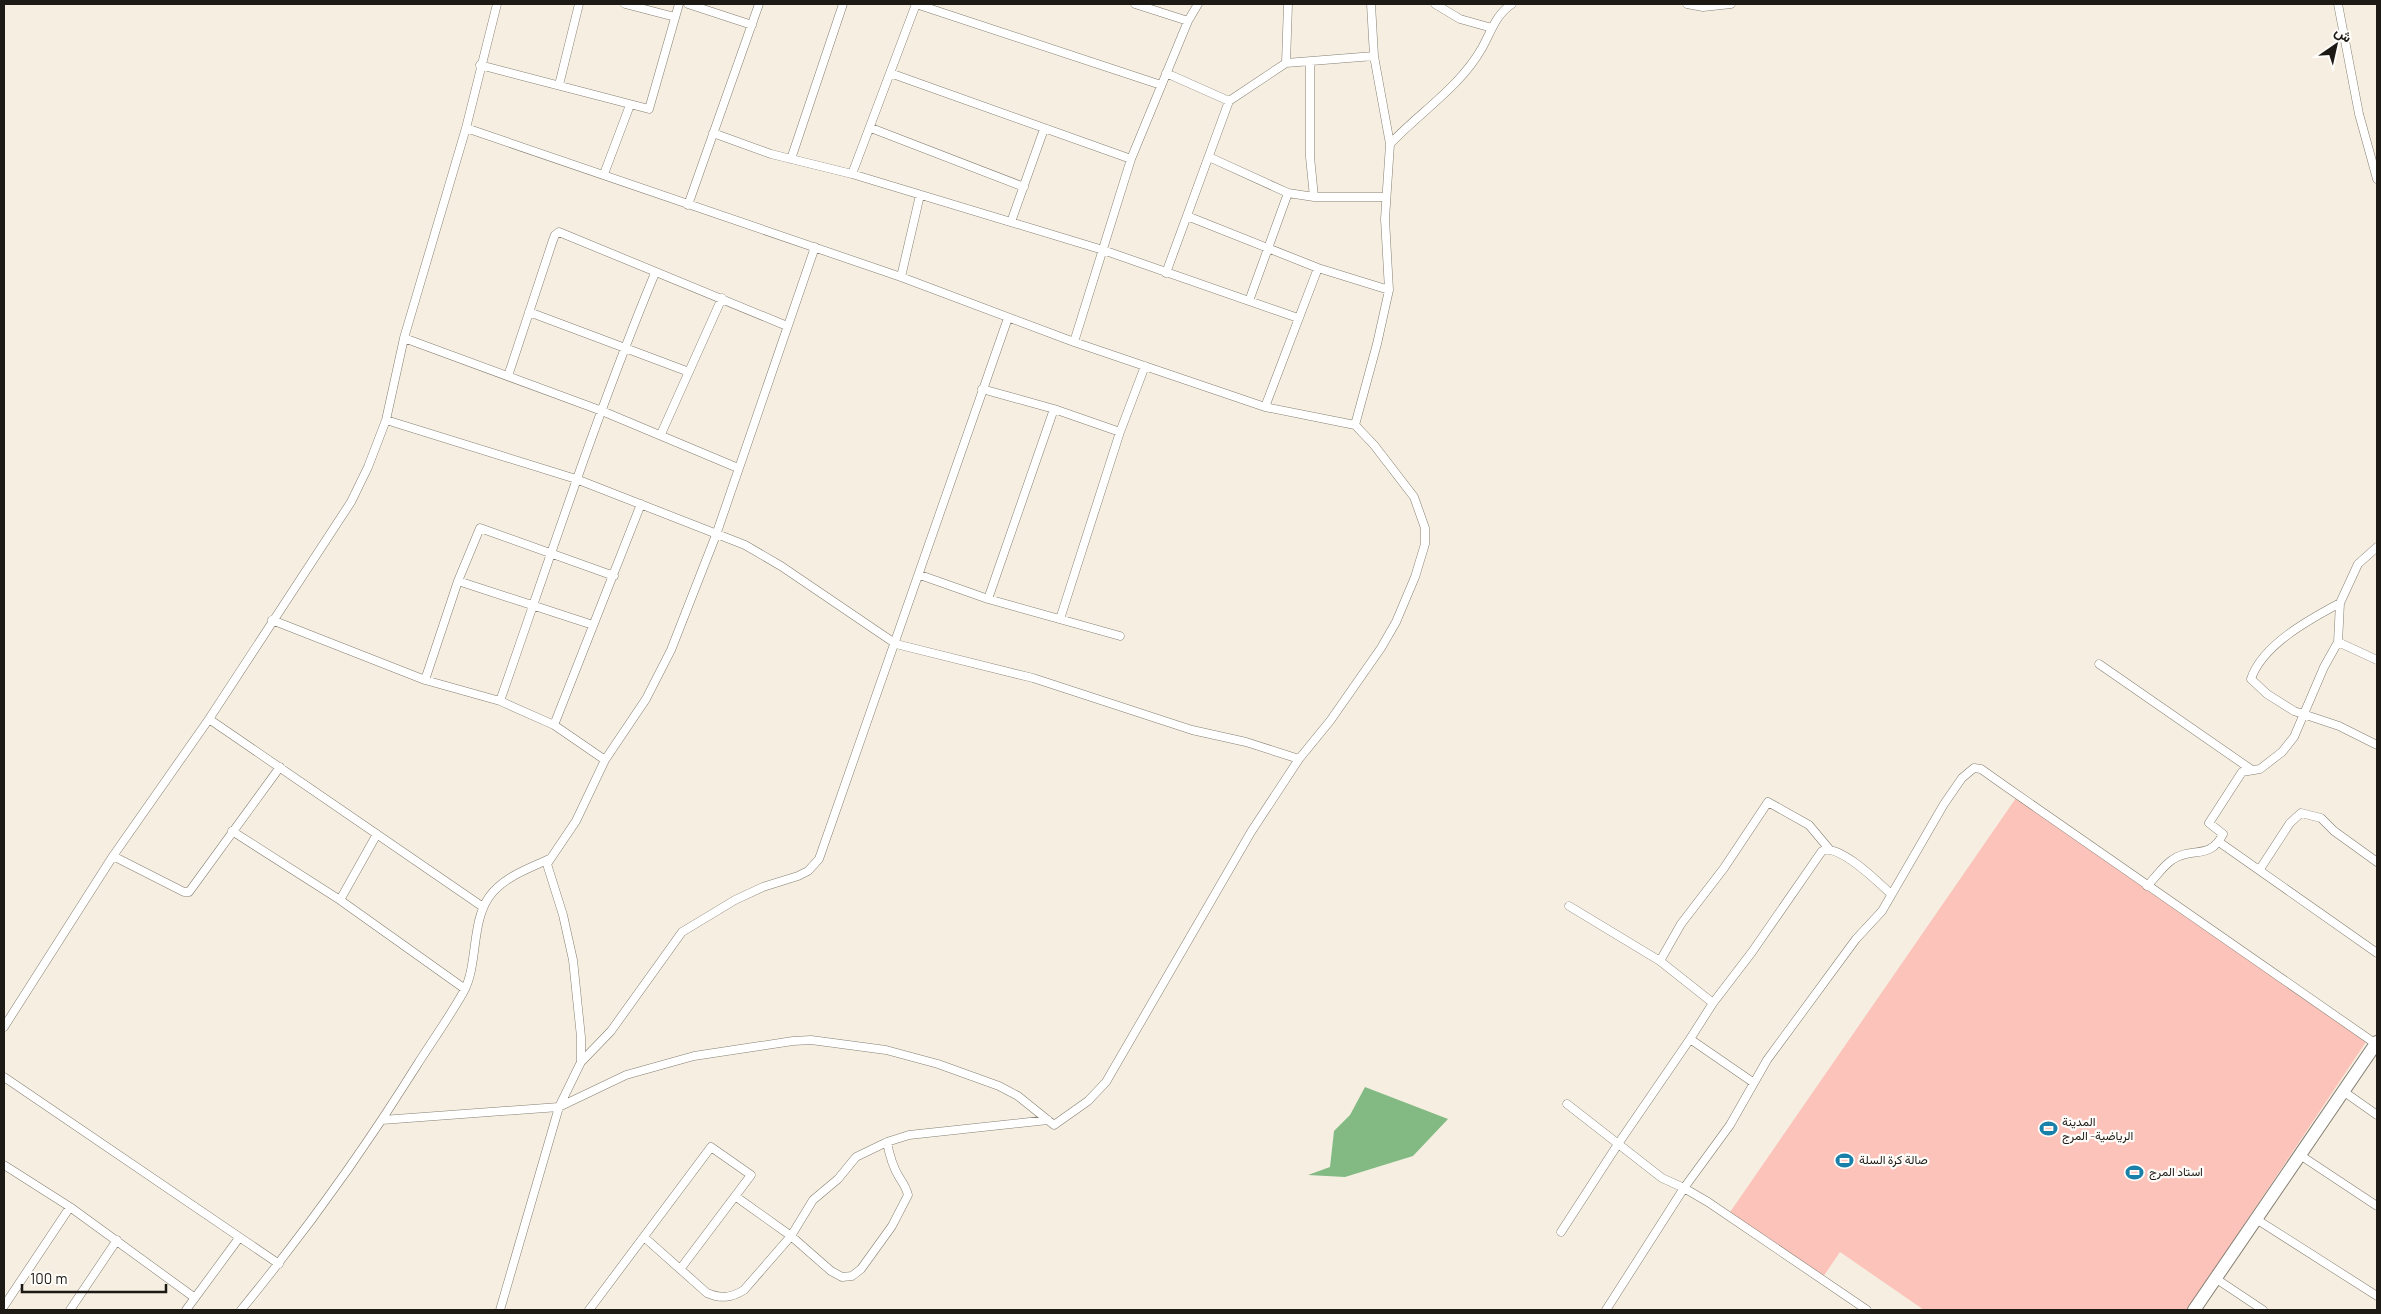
<svg xmlns="http://www.w3.org/2000/svg" width="2381" height="1314" font-family="Barlow,Vazirmatn,sans-serif">
	<style>
		.green { fill: #fcc3bb }
		.water { fill: #83ba84 }
		.lines { fill: none; stroke-linecap: round; stroke-linejoin: round }
		.minor-casing { stroke: #857f72; stroke-width: 9 }
		.primary-casing { stroke: #857f72; stroke-width: 14 }
		.minor { stroke: #fff; stroke-width: 8 }
		.primary { stroke: #fff; stroke-width: 12 }
		.labels { text-anchor: middle; stroke-width: 4.5; stroke-linejoin: round; paint-order: stroke }
		.poi-label { font-size: 12px; fill: #1d1a15; stroke: #fffdfa; text-anchor: start }
	</style>
	<rect width="100%" height="100%" fill="#f6efe1"/>
	<path class="green" d="M2016 798 2366 1042 2187 1310H1924L1840 1252 1821 1280 1728 1215Z"/>
	<path class="water" d="M1365 1087 1448 1119 1413 1156 1345 1177 1308 1175 1330 1167 1334 1131 1350 1115Z"/>
	<g class="lines">
		<defs>
			<path id="minor" d="M625 4 675 17
				M688 4 752 25
				M916 4 1161 85
				M1135 4 1188 21
				M1288 4 1286 63 1374 56
				M1435 4 1460 19 1492 28
				M1687 4 1703 7 1731 4
				M2338 4 2359 114 2377 179
				M1310 62V157L1314 197
				M480 65 649 109 679 4
				M890 73 1131 159
				M1166 73 1229 101 1286 63
				M559 85 579 4
				M871 128 1024 187
				M713 133 771 154 852 174 1103 250 1298 318
				M1390 144C1420 112 1460 87 1482 48 1491 32 1496 14 1512 4
				M1209 157 1288 193 1314 197H1386
				M791 159 843 4
				M604 174 630 105
				M852 174 916 4
				M688 205 759 4
				M1187 216 1318 268 1389 290
				M1011 222 1044 129
				M1166 273 1229 101
				M901 277 920 195
				M1249 301 1288 193
				M529 312 689 372
				M404 338 602 411 738 468
				M1074 342 1131 159 1188 21 1198 4
				M508 376 553 240 555 235 559 232 787 326
				M982 389 1054 409 1120 432
				M1265 407 1318 268
				M386 420 576 479 745 545 781 566 896 644 1033 678 1192 730 1246 742 1299 759
				M1355 425 1377 344 1389 290 1385 219 1390 144 1374 56 1371 4
				M661 434 722 298
				M920 575 988 599 1120 636
				M458 581 593 625
				M988 599 1054 409
				M2340 603C2310 619 2262 645 2251 679L2267 694 2294 711 2339 726 2377 745
				M1060 619 1120 432 1145 366
				M272 620 425 680 500 701 554 725 605 760
				M2338 642 2377 660
				M2099 664 2252 770
				M425 680 458 581 480 528 614 576
				M500 701C550 558 597 413 655 273
				M209 719 483 907
				M554 725 641 504
				M232 831 340 900 465 989
				M2219 842 2377 953
				M113 856 184 892H189L280 767
				M2260 869 2290 823 2301 813 2321 818 2334 831 2377 862
				M2147 886C2155 878 2163 866 2172 860 2191 846 2210 861 2223 834L2209 823 2242 772 2260 769 2282 752 2294 737 2324 667 2338 642 2340 603 2358 564 2377 547
				M340 900 377 834
				M1569 906 1660 961 1713 1003
				M1660 961 1681 924 1724 868 1768 802 1809 825 1830 850
				M4 1027 113 856 209 719 351 502 368 467 386 420 404 338 466 128 497 4
				M1690 1039 1754 1083
				M581 1062 611 1031 682 932 735 900 763 887 798 876 808 871 819 859 1008 318
				M4 1077 279 1264
				M2343 1091 2377 1115
				M1567 1104 1662 1178 1684 1188 1730 1125 1767 1060 1856 939 1882 911 1944 804 1962 778 1974 768 1981 769 2005 786 2376 1044
				M382 1120 559 1107 626 1075 694 1056 793 1041 811 1040 886 1050 938 1064 999 1086 1018 1096 1054 1125 1088 1101 1106 1082 1251 832 1299 759 1330 721 1381 648 1396 622 1415 577 1425 544V528L1414 497 1374 445 1355 425 1265 407 1074 342 901 277 466 128
				M2300 1155 2377 1206
				M4 1165 70 1207 195 1298
				M735 1196 791 1236 831 1271 842 1277 852 1276 861 1269 892 1226 908 1195C906 1187 903 1183 899 1177 893 1167 889 1153 887 1142
				M2256 1219 2377 1296
				M1561 1232 1618 1144 1690 1039 1713 1003 1752 952 1822 851C1839 843 1878 882 1891 894
				M644 1237 707 1293C721 1299 731 1298 744 1290L791 1236 813 1200 838 1179 856 1157 887 1142 909 1135 1048 1120
				M2215 1278 2263 1310
				M4 1306 70 1207
				M70 1310 117 1240
				M186 1310 239 1238
				M241 1310C305 1232 364 1150 417 1065 433 1040 450 1016 464 991 478 965 471 923 489 897 503 877 528 869 549 859
				M500 1310 559 1107 581 1062V1037L573 960 563 915 547 864 576 821 605 760 646 699 671 650 716 535 815 247
				M589 1310 711 1147 751 1175 681 1268
				M1606 1310 1684 1188 1708 1202 1867 1310"/>
			<path id="primary" d="M2194 1310 2377 1042"/>
		</defs>
		<use href="#minor" class="minor-casing"/>
		<use href="#primary" class="primary-casing"/>
		<use href="#minor" class="minor"/>
		<use href="#primary" class="primary"/>
	</g>
	<defs>
		<symbol id="stadium-bare" viewBox="-9 -9 18 18"><path d="M0-5a6.5 5 0 1 0 0 10a6.5 5 0 1 0 0-10ZM-3.5-1.8h7v3.6h-7Z" fill="#1980aa" stroke="#fffdfa" stroke-width="2.5" paint-order="stroke"/></symbol>
	</defs>
	<g fill-rule="evenodd">
		<use href="#stadium-bare" x="2036" y="1116" width="25" height="25"/>
		<use href="#stadium-bare" x="1832" y="1148" width="25" height="25"/>
		<use href="#stadium-bare" x="2122" y="1160" width="25" height="25"/>
	</g>
	<g class="labels">
		<g class="poi-label">
			<text x="2062" y="1126">المدينة<tspan x="2062" dy="14">الرياضية- المرج</tspan></text>
			<text x="1859" y="1164">صالة كرة السلة</text>
			<text x="2149" y="1176">استاد المرج</text>
		</g>
	</g>
	<rect width="2381" height="1314" fill="none" stroke="#1d1a15" stroke-width="10"/>
	<g transform="translate(2336 45) rotate(34)" stroke="#fffdfa" stroke-width="4" paint-order="stroke">
	<path d="M0-4L9 19L0 12L-9 19Z" fill="#1d1a15"/>
	<text y="-8" font-size="14" font-weight="bold" text-anchor="middle" fill="#1d1a15">ش</text>
	</g>
	<path d="M22 1284v8h144v-8" fill="none" stroke="#1d1a15" stroke-width="2.5"/>
	<text x="30" y="1284" font-size="15" fill="#1d1a15" stroke="#fffdfa" stroke-width="4" paint-order="stroke">100 m</text>
</svg>
